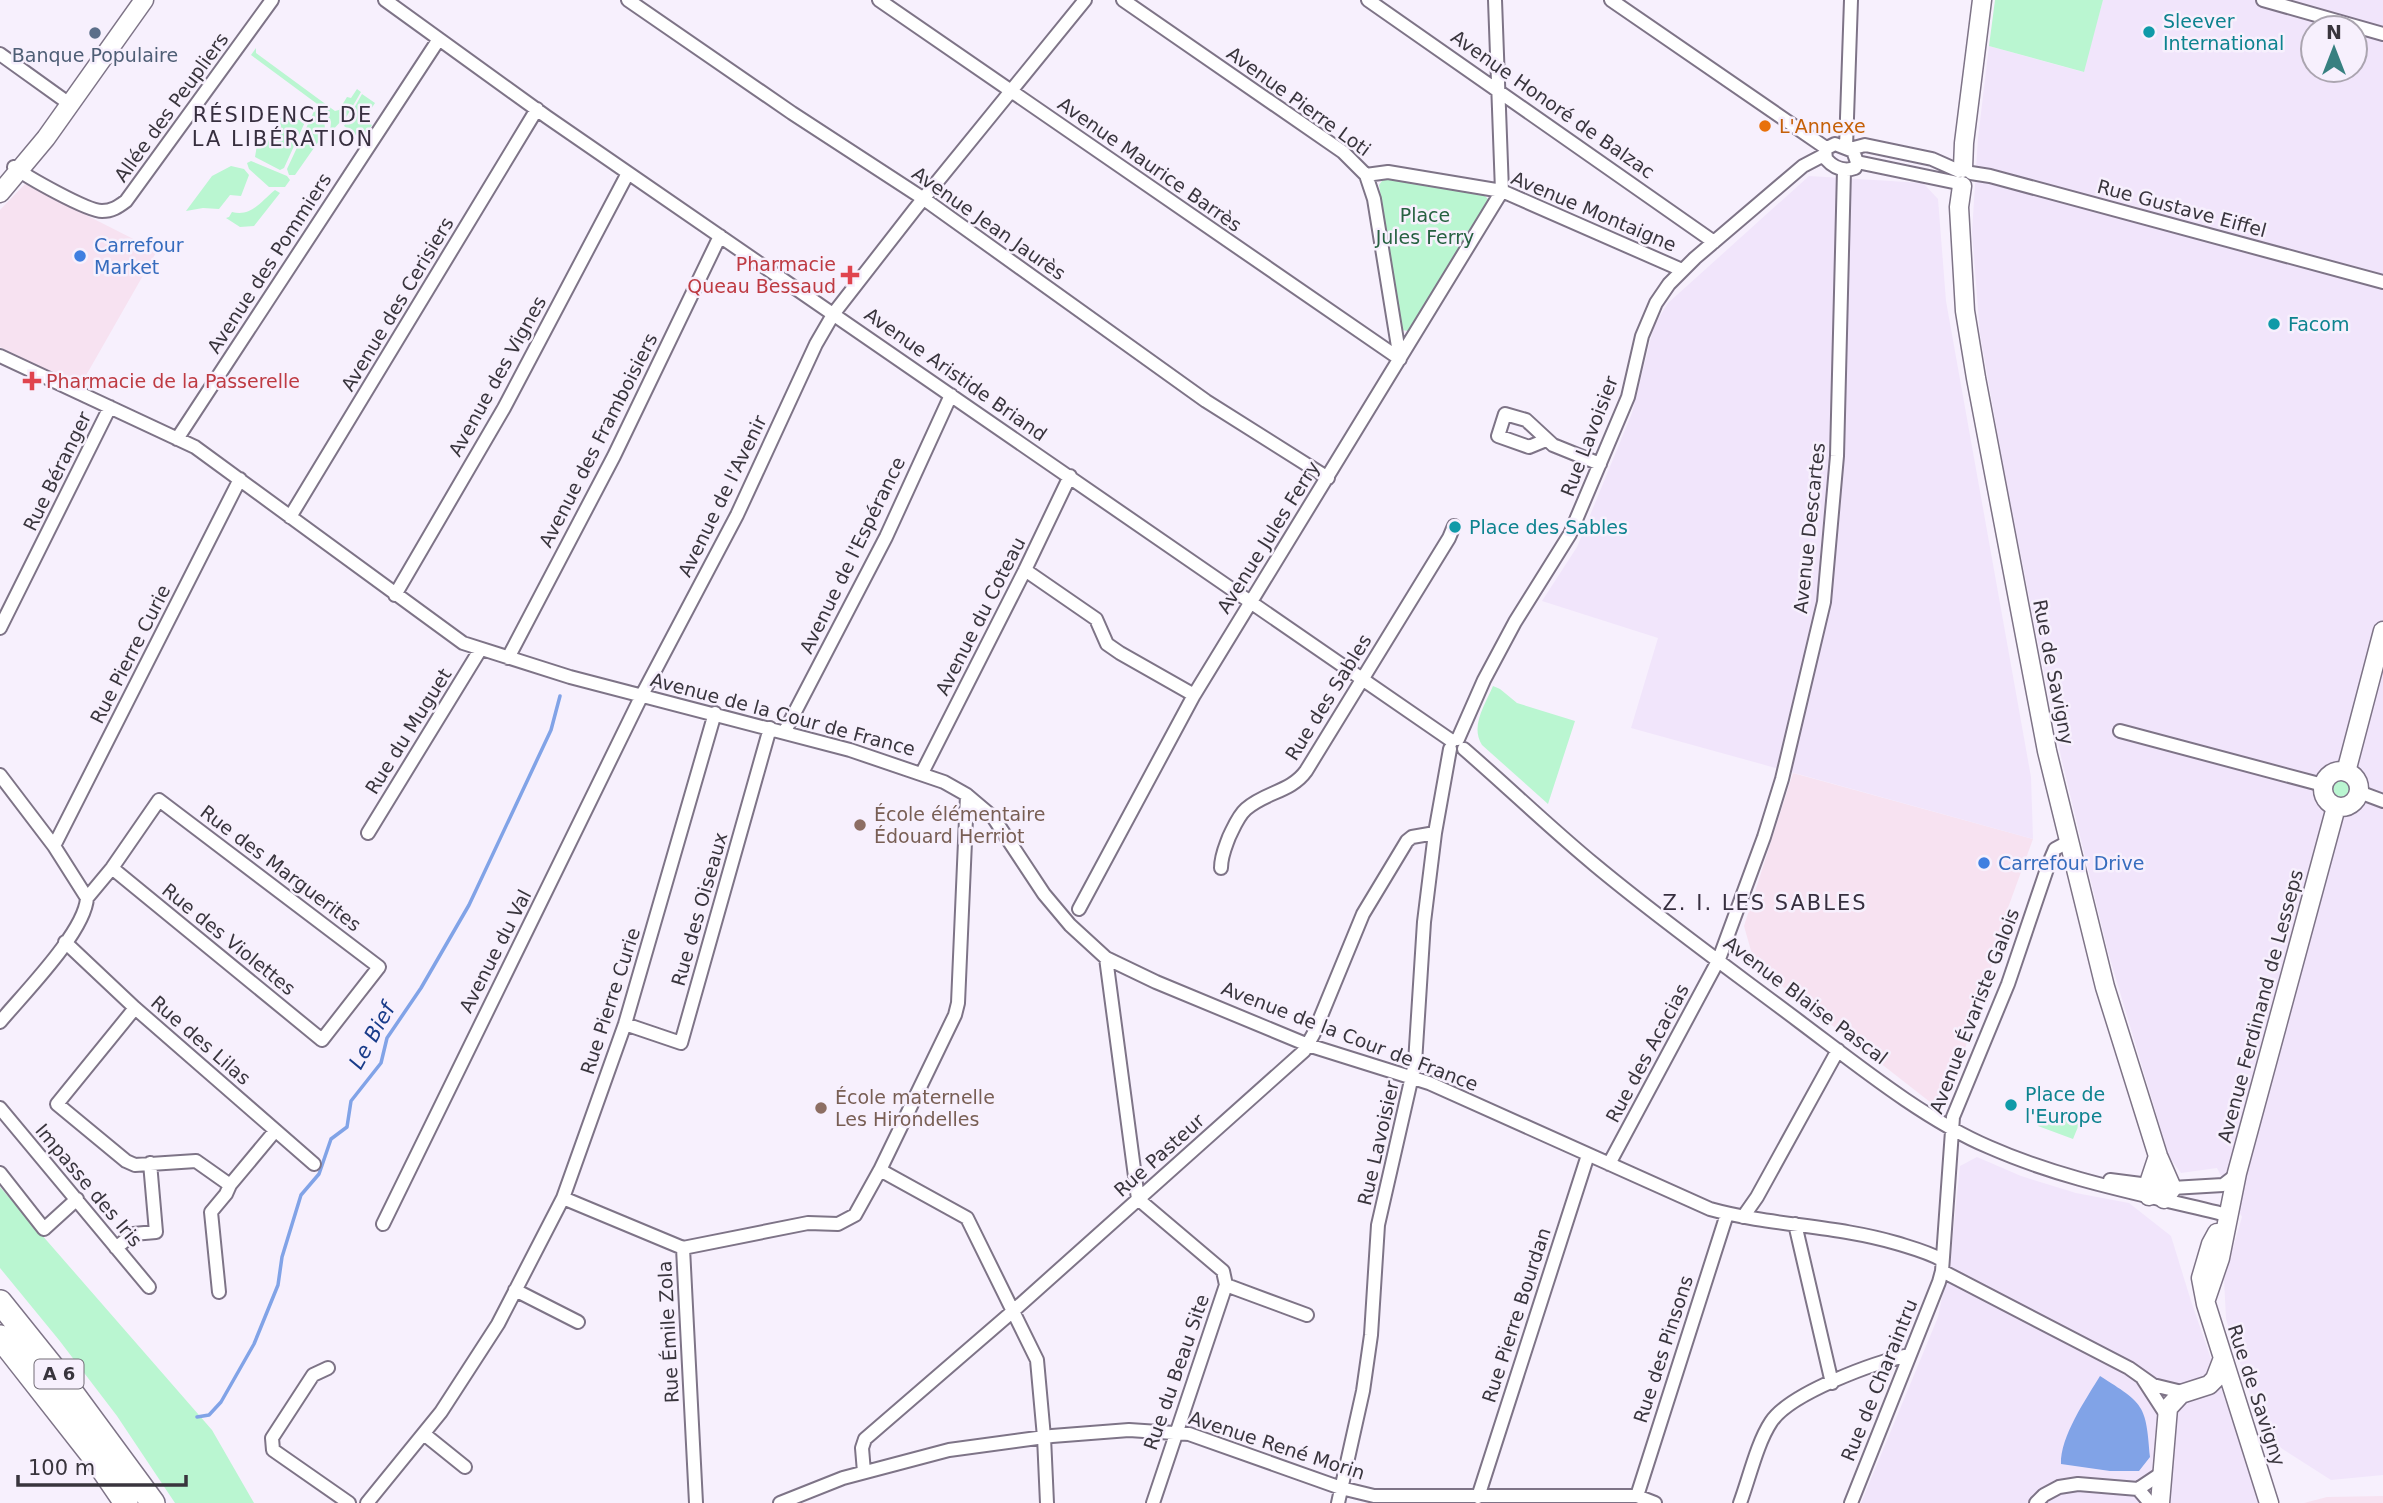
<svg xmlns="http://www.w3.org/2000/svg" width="2383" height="1503" font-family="'DejaVu Sans',sans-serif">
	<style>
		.commercial { fill: #f7e2f1 }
		.built { fill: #f1e5fb; fill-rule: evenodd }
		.green { fill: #baf6d1 }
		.water { fill: #81a3e7 }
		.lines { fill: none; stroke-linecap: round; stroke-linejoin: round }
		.stream { stroke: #81a3e7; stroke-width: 3.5 }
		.street-casing { stroke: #7e7487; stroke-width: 16 }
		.secondary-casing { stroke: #7e7487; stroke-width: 21 }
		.highway-casing { stroke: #7e7487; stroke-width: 26 }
		.street { stroke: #fff; stroke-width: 12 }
		.secondary { stroke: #fff; stroke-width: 18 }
		.highway { stroke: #fff; stroke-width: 23 }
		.culture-dot { fill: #0f9aa8; stroke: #f7f0fd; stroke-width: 2.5 }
		.service-dot { fill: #5c6f8a; stroke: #f7f0fd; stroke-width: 2.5 }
		.food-dot { fill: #e8710a; stroke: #f7f0fd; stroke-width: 2.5 }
		.shop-dot { fill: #3f7fe0; stroke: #f7f0fd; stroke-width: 2.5 }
		.health-dot { fill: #e0444e; stroke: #f7f0fd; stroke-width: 2.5 }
		.education-dot { fill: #8d6e63; stroke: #f7f0fd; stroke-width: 2.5 }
		.labels { text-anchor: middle; stroke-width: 5; stroke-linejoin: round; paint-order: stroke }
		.shield { fill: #f7f0fd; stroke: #726d77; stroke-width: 2 }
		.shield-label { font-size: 18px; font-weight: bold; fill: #39353d }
		.culture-label { font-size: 19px; fill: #0d838f; stroke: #f7f0fd; text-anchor: start }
		.service-label { font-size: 19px; fill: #4e5e75; stroke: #f7f0fd }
		.street-label { font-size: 19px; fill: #39353d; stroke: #f7f0fd }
		.food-label { font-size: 19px; fill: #c56008; stroke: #f7f0fd; text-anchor: start }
		.park-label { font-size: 19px; fill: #266141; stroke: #f7f0fd }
		.shop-label { font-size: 19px; fill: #366cbe; stroke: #f7f0fd; text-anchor: start }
		.health-label { font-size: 19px; fill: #be3a42; stroke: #f7f0fd; text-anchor: end }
		.education-label { font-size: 19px; fill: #785e54; stroke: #f7f0fd; text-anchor: start }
		.neighbourhood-label { font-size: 21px; letter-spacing: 2px; fill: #372f3f; stroke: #f7f0fd }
		.water-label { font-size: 21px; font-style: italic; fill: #193c8a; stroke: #f7f0fd }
	</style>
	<rect width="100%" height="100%" fill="#f7f0fd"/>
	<path class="commercial" d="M25 184 157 251 80 386 0 347V210Z
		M1793 773 2033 839 2005 916 2000 940 1951 1092 1930 1102 1755 965 1744 926Z
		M2383 1496V1503H2304L2327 1497Z"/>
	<path class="built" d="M2103 0H2383V1475L2331 1480 2278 1446 2259 1422 2226 1319 2224 1279 2242 1217 2217 1168 2181 1173 2169 1157 2108 952 2061 757 2005 476 1980 334 1972 232 1978 138 1989 46 2083 72ZM2313 28H2355V70H2313Z
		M1809 176 1923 183 1938 199 1946 301 2031 777 2033 839 1631 728 1658 638 1542 601 1577 547 1632 413 1654 326 1668 303Z
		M1977 1157 2021 1176 2076 1193 2129 1203 2171 1236 2191 1301 2261 1503H1861L1938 1317 1951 1253 1960 1166Z"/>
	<path class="green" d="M1995 0H2103L2084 72 1989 46Z
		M256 48V53L335 111 339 110 347 97 351 98 357 89 361 92 344 121 342 120 330 133 331 122 324 109 251 55Z
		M362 94 375 103 364 120 372 125 362 140 344 126Z
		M315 109 324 119 325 129 323 135 295 175H289L287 169Z
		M283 114 305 122 284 168 280 170 255 157 257 145 268 142 272 131Z
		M251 161 287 176 290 180 285 187H269L249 169 247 163Z
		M231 166 244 169 249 175 241 196 230 195 219 209 203 208 186 211 212 176Z
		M1387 179 1482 193 1489 200 1408 331 1402 330 1379 185 1382 181Z
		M275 190 280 193 254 226 240 227 226 218 229 217 232 212C252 217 261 201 275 190Z
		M1493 686 1500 689 1517 703 1575 721 1548 804 1482 745C1470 726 1485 705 1493 686Z
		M2329 789a11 11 0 1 1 22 0a11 11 0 1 1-22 0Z
		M2048 1110 2080 1122 2073 1139 2038 1126Z
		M0 1187 212 1430 254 1503H175L117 1416 59 1340 0 1268Z"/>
	<path class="water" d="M2100 1376C2144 1404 2146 1404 2150 1457L2139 1471H2110L2061 1464C2060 1437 2086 1399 2100 1376Z"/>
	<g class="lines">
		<path class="stream" d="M197 1417 209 1415 221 1402 254 1344 278 1285 282 1257 301 1195 319 1174 331 1139 347 1127 351 1101 381 1063 387 1038 421 988 469 905 551 730 560 696"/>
		<defs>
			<path id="street" d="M385 0 547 117 1452 741
				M628 0 792 113 924 199 1206 401 1328 478
				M879 0 1400 359
				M1123 0 1343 152 1366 175 1374 199 1400 359
				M1368 0 1714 242
				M1611 0 1826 148
				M2263 0 2383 34
				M0 54 71 105
				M1835 144 1853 151 1857 162 1855 168C1843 172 1834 168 1826 159L1825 149Z
				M1846 147 1851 0
				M1850 149 1865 145 1932 159 1959 171
				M1857 162 1958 183
				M14 167C27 177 87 211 102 211 112 211 118 207 126 201L272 0
				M1971 173 1990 176 2383 282
				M1366 175 1388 172 1502 191 1682 270
				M0 356 195 447 463 643 570 677 850 750 944 782 967 795 993 817 1044 894 1070 925 1106 958 1156 982 1308 1045 1429 1083 1710 1209C1771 1226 1835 1225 1896 1243 1912 1248 1928 1252 1942 1260
				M177 439 439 39
				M1546 440 1529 447 1498 436 1505 414 1526 420 1553 445 1600 464
				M290 517 537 109
				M1025 570 1096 619 1107 644 1120 653 1194 695
				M395 595 504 408 628 173
				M0 628 110 407
				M508 658 614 456 720 236
				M785 731 886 537 951 395
				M2120 731 2323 785
				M1458 739 1484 680 1515 622 1570 534 1628 397 1642 336 1656 303 1669 284 1695 258 1803 166 1824 155
				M1464 749C1508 787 1550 828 1595 865 1661 920 1731 970 1800 1022 1856 1064 1925 1120 1989 1147 2066 1181 2147 1195 2227 1215
				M922 773 1025 570 1070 476
				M0 775 54 846 87 898C85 932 23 994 0 1022
				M2359 792 2383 801
				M368 833 480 650
				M54 846 240 479
				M1221 868C1221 856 1225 848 1229 837 1234 827 1238 816 1246 809 1265 792 1291 792 1306 771L1449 538 1454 526
				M87 898 112 868 159 800 379 967 322 1040 112 868
				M1079 909 1194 695 1502 191 1495 0
				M65 942 135 1008 314 1164
				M1106 958 1138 1199 1223 1271 1226 1285 1153 1503
				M135 1008 57 1104 126 1161 135 1165 196 1161 230 1185 275 1131
				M625 1024 681 1043 770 728
				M0 1108 149 1287
				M1609 1164 1719 959 1764 837 1782 779 1824 602 1837 456 1844 170
				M880 1170 967 1218 1037 1360 1044 1437 1047 1503
				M0 1173 44 1229 77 1199
				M2110 1180 2172 1188 2223 1185 2236 1175
				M563 1198 683 1248
				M1743 1217 1757 1197 1838 1050
				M383 1224 642 695 737 515 816 344 834 313 915 209 1085 0
				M1795 1224 1832 1383
				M116 1248 133 1234 156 1232 150 1163
				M683 1248 808 1223 838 1224 855 1215 880 1170 955 1015 958 1003 967 795
				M683 1248 696 1503
				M1942 1271 2129 1368 2153 1385 2186 1393
				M1226 1285 1307 1315
				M515 1290 578 1322
				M219 1292 211 1212 226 1194 230 1185
				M328 1368 313 1375 272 1438 273 1450 349 1503
				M2143 1379 2167 1416
				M424 1434 465 1467
				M864 1472 862 1448 865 1439 1012 1312 1304 1051 1314 1033 1363 914 1407 841 1412 837 1435 833
				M2138 1489 2150 1503
				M1637 1496 1727 1214
				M1478 1497 1588 1155
				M367 1503 441 1412 498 1324 563 1198 625 1024 715 713
				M780 1503 843 1478 949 1450 1052 1436 1129 1430 1189 1434 1341 1488 1374 1496H1637L1655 1503
				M1338 1503 1363 1391 1371 1335 1378 1225 1415 1063 1424 922 1435 833 1450 749
				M1740 1503C1749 1479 1757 1443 1771 1422 1790 1393 1875 1362 1910 1355
				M1851 1503 1939 1282 1942 1271 1953 1117 2008 984 2049 863 2055 849 2068 842
				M2036 1503 2044 1495 2059 1487 2078 1484 2138 1489 2162 1473"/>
			<path id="secondary" d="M1963 168 1964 143 1982 0
				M1962 186 1959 207 1965 311 1976 378 2047 751 2105 987 2158 1156 2172 1188 2164 1199
				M0 193 46 138 144 0
				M2323 789a18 18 0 1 1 36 0a18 18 0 1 1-36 0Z
				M2346 772 2383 631
				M2149 1196 2148 1186 2158 1156
				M2217 1233 2211 1244 2201 1278 2206 1304 2269 1503
				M2206 1299 2220 1258 2237 1173 2336 807
				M2160 1503 2168 1408 2181 1394 2209 1385 2215 1379 2223 1358"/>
			<path id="highway" d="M0 1302 61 1378 153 1503
				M0 1337 98 1462 126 1503"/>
		</defs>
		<use href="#street" class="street-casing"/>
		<use href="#secondary" class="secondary-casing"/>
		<use href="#highway" class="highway-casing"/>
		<use href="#street" class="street"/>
		<use href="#secondary" class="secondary"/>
		<use href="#highway" class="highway"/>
	</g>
	<g class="culture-dot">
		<circle cx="2149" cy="32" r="7"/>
		<circle cx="2274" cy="324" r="7"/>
		<circle cx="1455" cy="527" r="7"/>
		<circle cx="2011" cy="1105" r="7"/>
	</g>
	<circle class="service-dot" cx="95" cy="33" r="7"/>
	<circle class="food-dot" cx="1765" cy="126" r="7"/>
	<g class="shop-dot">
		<circle cx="80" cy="256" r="7"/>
		<circle cx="1984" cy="863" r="7"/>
	</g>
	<g class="health-dot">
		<path d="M846.5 264.5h7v7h7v7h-7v7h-7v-7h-7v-7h7z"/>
		<path d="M28.5 370.5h7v7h7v7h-7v7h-7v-7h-7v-7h7z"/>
	</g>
	<g class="education-dot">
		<circle cx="860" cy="825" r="7"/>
		<circle cx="821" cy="1108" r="7"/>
	</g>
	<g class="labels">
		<rect class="shield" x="34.5" y="1359.5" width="49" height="29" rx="5"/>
		<g class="shield-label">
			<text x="59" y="1380">A 6</text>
		</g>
		<g class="culture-label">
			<text x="2163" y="28">Sleever<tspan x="2163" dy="22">International</tspan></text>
			<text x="2288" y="331">Facom</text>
			<text x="1469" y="534">Place des Sables</text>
			<text x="2025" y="1101">Place de<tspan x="2025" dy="22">l'Europe</tspan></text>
		</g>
		<g class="service-label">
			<text x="95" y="62">Banque Populaire</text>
		</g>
		<g class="street-label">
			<text transform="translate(1299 101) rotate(36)" y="7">Avenue Pierre Loti</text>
			<text transform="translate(1553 104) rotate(35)" y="7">Avenue Honoré de Balzac</text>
			<text transform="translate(171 107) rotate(-54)" y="7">Allée des Peupliers</text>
			<text transform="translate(1150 164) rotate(35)" y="7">Avenue Maurice Barrès</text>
			<text transform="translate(2182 208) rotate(15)" y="7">Rue Gustave Eiffel</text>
			<text transform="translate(1594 211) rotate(23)" y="7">Avenue Montaigne</text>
			<text transform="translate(989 223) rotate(35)" y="7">Avenue Jean Jaurès</text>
			<text transform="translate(269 263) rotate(-57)" y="7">Avenue des Pommiers</text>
			<text transform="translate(397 304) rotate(-59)" y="7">Avenue des Cerisiers</text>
			<text transform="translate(956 374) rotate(35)" y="7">Avenue Aristide Briand</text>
			<text transform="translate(497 376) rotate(-61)" y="7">Avenue des Vignes</text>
			<text transform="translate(1589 436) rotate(-69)" y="7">Rue Lavoisier</text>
			<text transform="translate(598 440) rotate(-63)" y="7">Avenue des Framboisiers</text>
			<text transform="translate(57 471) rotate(-64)" y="7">Rue Béranger</text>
			<text transform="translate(722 496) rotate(-64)" y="7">Avenue de l'Avenir</text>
			<text transform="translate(1809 528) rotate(-84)" y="7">Avenue Descartes</text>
			<text transform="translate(1268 537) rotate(-58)" y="7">Avenue Jules Ferry</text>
			<text transform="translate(852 555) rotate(-64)" y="7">Avenue de l'Espérance</text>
			<text transform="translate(980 616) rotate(-63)" y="7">Avenue du Coteau</text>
			<text transform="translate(130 654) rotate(-63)" y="7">Rue Pierre Curie</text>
			<text transform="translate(2054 672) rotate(79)" y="7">Rue de Savigny</text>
			<text transform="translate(1328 697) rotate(-58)" y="7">Rue des Sables</text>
			<text transform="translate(783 714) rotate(15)" y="7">Avenue de la Cour de France</text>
			<text transform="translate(408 731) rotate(-58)" y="7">Rue du Muguet</text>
			<text transform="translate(281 868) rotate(37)" y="7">Rue des Marguerites</text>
			<text transform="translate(699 909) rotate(-74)" y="7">Rue des Oiseaux</text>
			<text transform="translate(229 939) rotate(39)" y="7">Rue des Violettes</text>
			<text transform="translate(495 951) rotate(-63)" y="7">Avenue du Val</text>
			<text transform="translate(1806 1000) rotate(37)" y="7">Avenue Blaise Pascal</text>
			<text transform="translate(610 1001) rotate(-72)" y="7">Rue Pierre Curie</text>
			<text transform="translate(2260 1006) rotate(-75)" y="7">Avenue Ferdinand de Lesseps</text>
			<text transform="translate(1974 1011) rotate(-69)" y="7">Avenue Évariste Galois</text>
			<text transform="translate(1350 1036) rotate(21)" y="7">Avenue de la Cour de France</text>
			<text transform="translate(201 1040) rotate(41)" y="7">Rue des Lilas</text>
			<text transform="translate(1647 1053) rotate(-62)" y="7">Rue des Acacias</text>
			<text transform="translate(1378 1143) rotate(-77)" y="7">Rue Lavoisier</text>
			<text transform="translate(1159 1155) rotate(-42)" y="7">Rue Pasteur</text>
			<text transform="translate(89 1185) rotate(50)" y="7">Impasse des Iris</text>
			<text transform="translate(1516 1315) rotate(-72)" y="7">Rue Pierre Bourdan</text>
			<text transform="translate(668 1332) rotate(-93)" y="7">Rue Émile Zola</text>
			<text transform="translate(1663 1349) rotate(-72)" y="7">Rue des Pinsons</text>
			<text transform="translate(1176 1372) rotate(-71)" y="7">Rue du Beau Site</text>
			<text transform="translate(1879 1380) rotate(-68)" y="7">Rue de Charaintru</text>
			<text transform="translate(2257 1395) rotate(72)" y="7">Rue de Savigny</text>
			<text transform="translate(1277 1445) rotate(18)" y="7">Avenue René Morin</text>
		</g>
		<g class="food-label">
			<text x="1779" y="133">L'Annexe</text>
		</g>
		<g class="park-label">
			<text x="1425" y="222">Place<tspan x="1425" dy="22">Jules Ferry</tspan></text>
		</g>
		<g class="shop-label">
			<text x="94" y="252">Carrefour<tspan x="94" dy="22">Market</tspan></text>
			<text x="1998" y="870">Carrefour Drive</text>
		</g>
		<g class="health-label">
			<text x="836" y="271">Pharmacie<tspan x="836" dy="22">Queau Bessaud</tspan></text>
			<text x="46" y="388" text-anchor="start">Pharmacie de la Passerelle</text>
		</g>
		<g class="education-label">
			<text x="874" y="821">École élémentaire<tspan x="874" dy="22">Édouard Herriot</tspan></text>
			<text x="835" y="1104">École maternelle<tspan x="835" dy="22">Les Hirondelles</tspan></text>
		</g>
		<g class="neighbourhood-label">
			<text x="283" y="122">RÉSIDENCE DE<tspan x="283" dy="24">LA LIBÉRATION</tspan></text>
			<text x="1765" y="910">Z. I. LES SABLES</text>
		</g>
		<g class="water-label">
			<text transform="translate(372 1036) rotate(-61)" y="7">Le Bief</text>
		</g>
	</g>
	<g transform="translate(2334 49)"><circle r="33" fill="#f7f0fd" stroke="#aba5b0" stroke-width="2"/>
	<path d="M0-5L12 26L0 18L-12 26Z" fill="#378080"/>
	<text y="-10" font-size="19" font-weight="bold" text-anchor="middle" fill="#39353d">N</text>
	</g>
	<path d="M18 1475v10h168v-10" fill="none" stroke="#39353d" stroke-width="3.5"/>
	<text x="28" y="1475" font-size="21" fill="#39353d" stroke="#f7f0fd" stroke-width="5" paint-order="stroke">100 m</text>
</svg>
